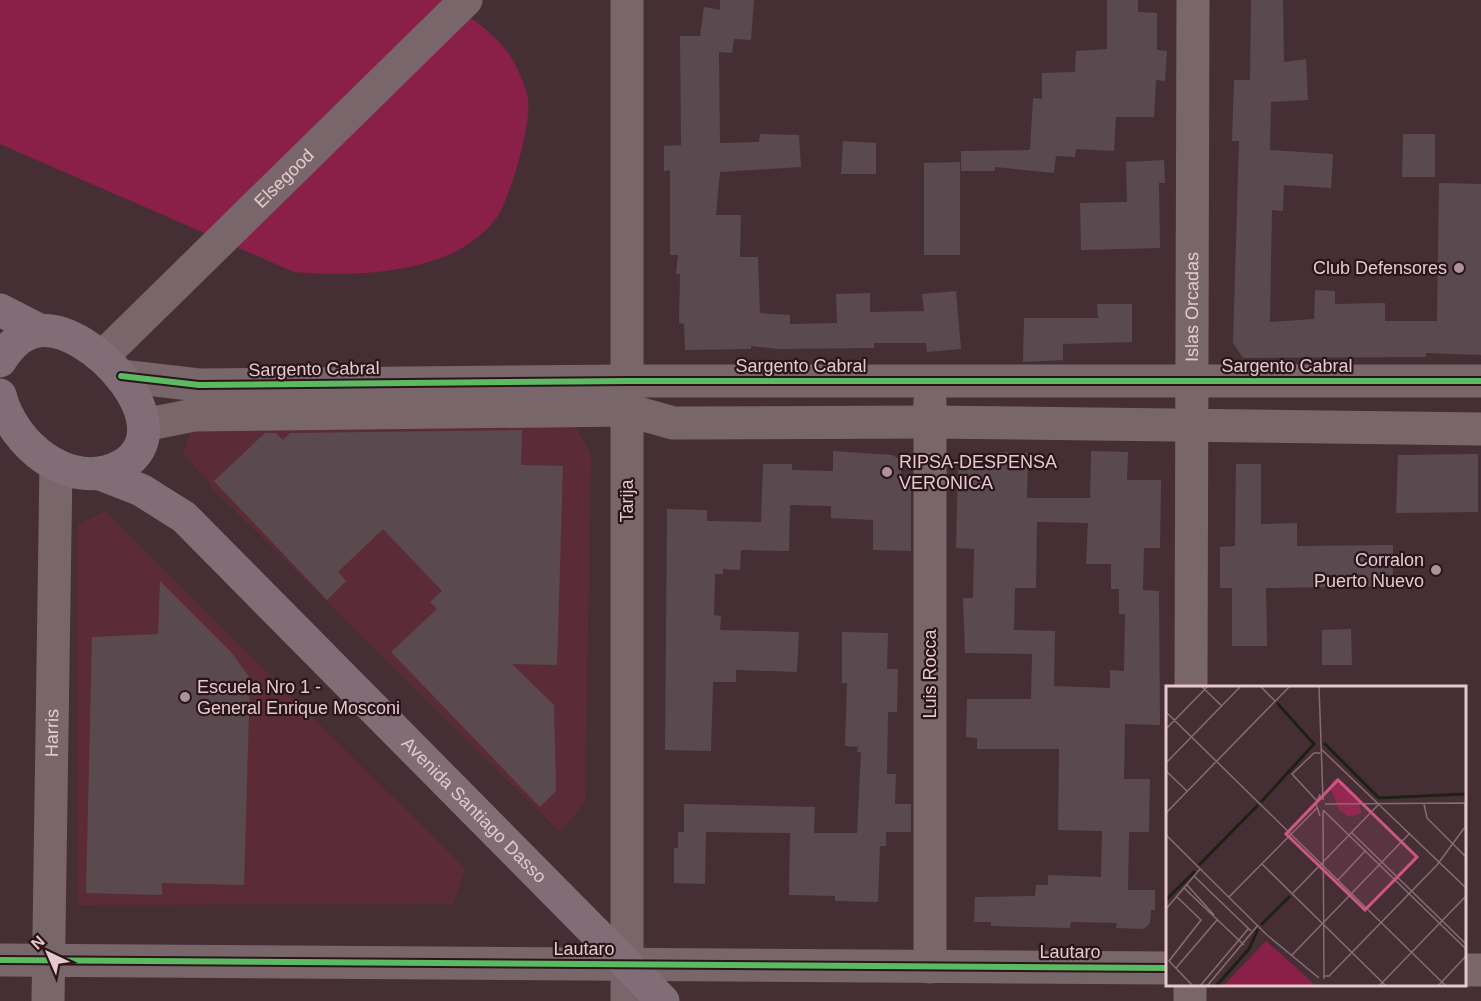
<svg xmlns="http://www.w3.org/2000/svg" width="1481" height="1001" font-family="Arial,sans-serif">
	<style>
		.built { fill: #5b2c38 }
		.garden { fill: #8a2048 }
		.building { fill: #5b4950; fill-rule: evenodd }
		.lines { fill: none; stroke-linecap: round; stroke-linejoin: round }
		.minor { stroke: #79666b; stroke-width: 33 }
		.major { stroke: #806d76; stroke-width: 33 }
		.cycleway-casing { stroke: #29151a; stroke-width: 10 }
		.cycleway { stroke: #5cba63; stroke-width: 6 }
		.poi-dot { fill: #ad9399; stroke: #29151a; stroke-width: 2 }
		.labels { text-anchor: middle; stroke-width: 4.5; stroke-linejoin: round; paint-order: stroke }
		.street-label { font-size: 18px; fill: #e5c9cf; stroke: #29151a }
		.poi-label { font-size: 18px; fill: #e5c9cf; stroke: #29151a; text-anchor: end }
		.inset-river { fill: none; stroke: #1d2012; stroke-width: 3 }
		.inset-road { fill: none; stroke: #856d73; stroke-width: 1.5 }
		.view { fill: #ce5684; fill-opacity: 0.15; stroke: #ce5684; stroke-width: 3 }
		.inset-edge { fill: none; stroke: #e5c9cf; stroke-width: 3 }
	</style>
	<rect width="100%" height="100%" fill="#452f35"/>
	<path class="built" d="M193 425 576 427 591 455 585 802 560 832 210 486 211 484 183 454Z
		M105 511 465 869 453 904 78 905V525Z"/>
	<path class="garden" d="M0 0H447C471 19 502 37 516 66 520 75 527 89 528 100 532 122 509 205 494 221 486 232 467 246 455 252 405 275 348 276 294 272L0 144Z"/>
	<path class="building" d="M720 0H754L751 40 734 39 732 53 719 52 720 143 759 142 760 134 799 135 801 167 720 172 716 215H741L740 257H758L760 313 790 315V324L837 323 836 294 870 293V312L924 311 922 294 956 291 961 349 927 352 926 343H874V348L779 349 751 346V349L685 350 684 324 679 323 680 274H676L678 255H670V170L664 171V146L681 145 680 36H700L704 7 720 10Z
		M1107 0H1138V12L1157 13V50L1167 51 1165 81 1156 80 1154 117H1116L1114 151 1076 149 1075 157 1056 156 1054 173 995 167V171H961V151L1030 150 1033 98 1042 99V73L1075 72 1076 51 1107 49Z
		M1251 0H1283L1284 62 1306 59 1308 100 1271 102 1270 150 1333 154 1331 188 1284 185 1283 211 1272 210 1270 322 1314 319 1315 290 1335 291V304L1385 303V321H1437L1439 183 1481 184V355L1426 353V357L1243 358 1233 343 1239 141H1232L1234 80H1250Z
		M1403 134H1435V177H1402Z
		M843 141 876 143V174H841Z
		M1164 160 1165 183H1159L1160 248 1081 250 1080 203 1127 202 1126 162Z
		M960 162V255H924V163Z
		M1097 304H1132V342L1063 344V360L1023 362 1024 318H1098Z
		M522 430 521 465 563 466 557 665 512 664 554 705 556 791 540 807 391 652 437 609 430 602 442 591 383 529 338 572 346 581 327 600 214 481 265 433H276L283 440 290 433Z
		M833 451 892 455 898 458 901 462V482H911V551L873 550V520L831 518V506L790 505 789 551 741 550 740 570 723 569V574H715L714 615 721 616 720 630 799 632 797 672 736 670V682H713L711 751 665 750 667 509 707 510V521L761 522 763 464H792V470L833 471Z
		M1091 451 1128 452 1127 480H1161L1160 548H1144L1143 590 1159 591 1160 725 1125 724 1124 779H1150L1149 832H1129L1128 890H1155V910H1151L1150 923 1144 929 1116 928 1117 923 1071 922 1070 928 991 926V922H974L975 897 1035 896 1036 885H1048V875L1101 877 1102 831 1058 830 1059 749H977V738L966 737 967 699H1031L1032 654 965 653 963 598H973L974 549 956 548 958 466 998 467 999 452 1028 453 1027 498H1090ZM1037 522 1088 523 1086 564H1111V589H1119V614H1125L1124 671 1110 670V688L1054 686 1055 631 1014 630 1015 588H1036Z
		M1478 454V512L1396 513 1398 455Z
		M1236 464H1261V524L1297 523V546L1393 545V586L1266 588 1267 646H1232V588H1220V547L1235 546Z
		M160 581 231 652 250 678 244 885 162 883V895L86 893 92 637 158 634Z
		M1351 629 1352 665H1322V630Z
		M842 632 888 633 887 669H898L897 712H888L887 774H896L895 804H911V832H886V846H880L878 902 835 901V896L789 895 790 833 706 832 705 884 674 883V848H678V832H684V804L815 807 814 833H857L861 752H857L858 747 845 746 847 683H842Z"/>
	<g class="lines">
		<g class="minor">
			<path d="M627 0V1001"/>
			<path id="s1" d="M102 357 466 0"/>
			<path d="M121 376 199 385 627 381H1481"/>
			<path d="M930 401V967"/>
			<path d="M144 425 194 415 627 410 673 423 930 422 1481 429"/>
			<path id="s2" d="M1191 688 1193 0"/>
			<path d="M0 960 1168 968"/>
			<path d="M1464 970H1481"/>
			<path id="s3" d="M48 1001 56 465"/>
			<path d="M1190 1001V984"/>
		</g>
		<g class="major">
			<path d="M0 310 39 330"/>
			<path d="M0 361C9 347 20 334 38 331 90 322 188 429 121 466 70 493 12 444 0 395"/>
			<path id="s4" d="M100 474 141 490 184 517 663 1001"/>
		</g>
		<defs>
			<path id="cycleway" d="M121 376 199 385 627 381H1481
				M0 960 1168 968"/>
		</defs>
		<use href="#cycleway" class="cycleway-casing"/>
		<use href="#cycleway" class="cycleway"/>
	</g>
	<g class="poi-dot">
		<circle cx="1459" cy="268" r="6"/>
		<circle cx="887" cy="472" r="6"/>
		<circle cx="1436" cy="570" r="6"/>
		<circle cx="185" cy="697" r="6"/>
	</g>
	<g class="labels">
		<g class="street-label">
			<text dy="6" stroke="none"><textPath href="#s1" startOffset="255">Elsegood</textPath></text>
			<text dy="6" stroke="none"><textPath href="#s2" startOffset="381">Islas Orcadas</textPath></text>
			<text x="801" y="372">Sargento Cabral</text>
			<text x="1287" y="372">Sargento Cabral</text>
			<text transform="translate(314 369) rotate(-1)" y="6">Sargento Cabral</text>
			<text transform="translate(627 501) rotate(-90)" y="6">Tarija</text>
			<text transform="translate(930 674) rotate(-90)" y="6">Luis Rocca</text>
			<text dy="6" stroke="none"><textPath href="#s3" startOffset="268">Harris</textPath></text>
			<text dy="6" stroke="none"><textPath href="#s4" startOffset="507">Avenida Santiago Dasso</textPath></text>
			<text x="584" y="955">Lautaro</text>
			<text x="1070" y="958">Lautaro</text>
		</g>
		<g class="poi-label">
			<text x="1447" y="274">Club Defensores</text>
			<text x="899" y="468" text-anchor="start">RIPSA-DESPENSA<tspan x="899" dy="21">VERONICA</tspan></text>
			<text x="1424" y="566">Corralon<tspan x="1424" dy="21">Puerto Nuevo</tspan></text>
			<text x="197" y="693" text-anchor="start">Escuela Nro 1 -<tspan x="197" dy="21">General Enrique Mosconi</tspan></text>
		</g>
	</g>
	<g transform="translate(1166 686)">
		<rect width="300" height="300" fill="#452f35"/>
		<path d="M168 93H174L192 111 195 127 183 131 173 124 164 101ZM100 255 136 287 150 300H57Z" fill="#8a2048"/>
		<path class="inset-river" d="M158 57 213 112 300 108M95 116 148 58 111 17M33 179 92 119M0 214 29 185M95 239 124 210M50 300 83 263 92 243"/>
		<path class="inset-road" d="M35 0 56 20M94 0 109 15M153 0 157 114M0 26 280 300M0 43 42 0M155 63 300 202M0 77 75 0M0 85 21 105M154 108 150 118 154 130M151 115 126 88 148 67H154M159 118 299 117M258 118 261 132 300 171M157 124 300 263M157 125 158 293M0 127 124 0M185 146 300 258M0 149 101 249 153 292M96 178 220 300M28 190 85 245M172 194 200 164M21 199 48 229M18 202 78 259M127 207 213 118M11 211 35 234 3 275 27 300M63 211 151 122M0 223 34 183M125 270 244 147M10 282 51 234M158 290H163L271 179 299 141V117M34 300 83 242M41 300 92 239M213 300 300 210M272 300 300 270"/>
		<path class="view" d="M172 94 251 171 199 224 120 148Z"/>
		<rect width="300" height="300" class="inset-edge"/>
	</g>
	<g transform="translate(48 953) rotate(316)" stroke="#29151a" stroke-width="4.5" paint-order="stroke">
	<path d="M0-4.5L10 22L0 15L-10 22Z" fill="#e5c9cf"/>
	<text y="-9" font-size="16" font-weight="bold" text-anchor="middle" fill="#e5c9cf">N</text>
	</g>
</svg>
